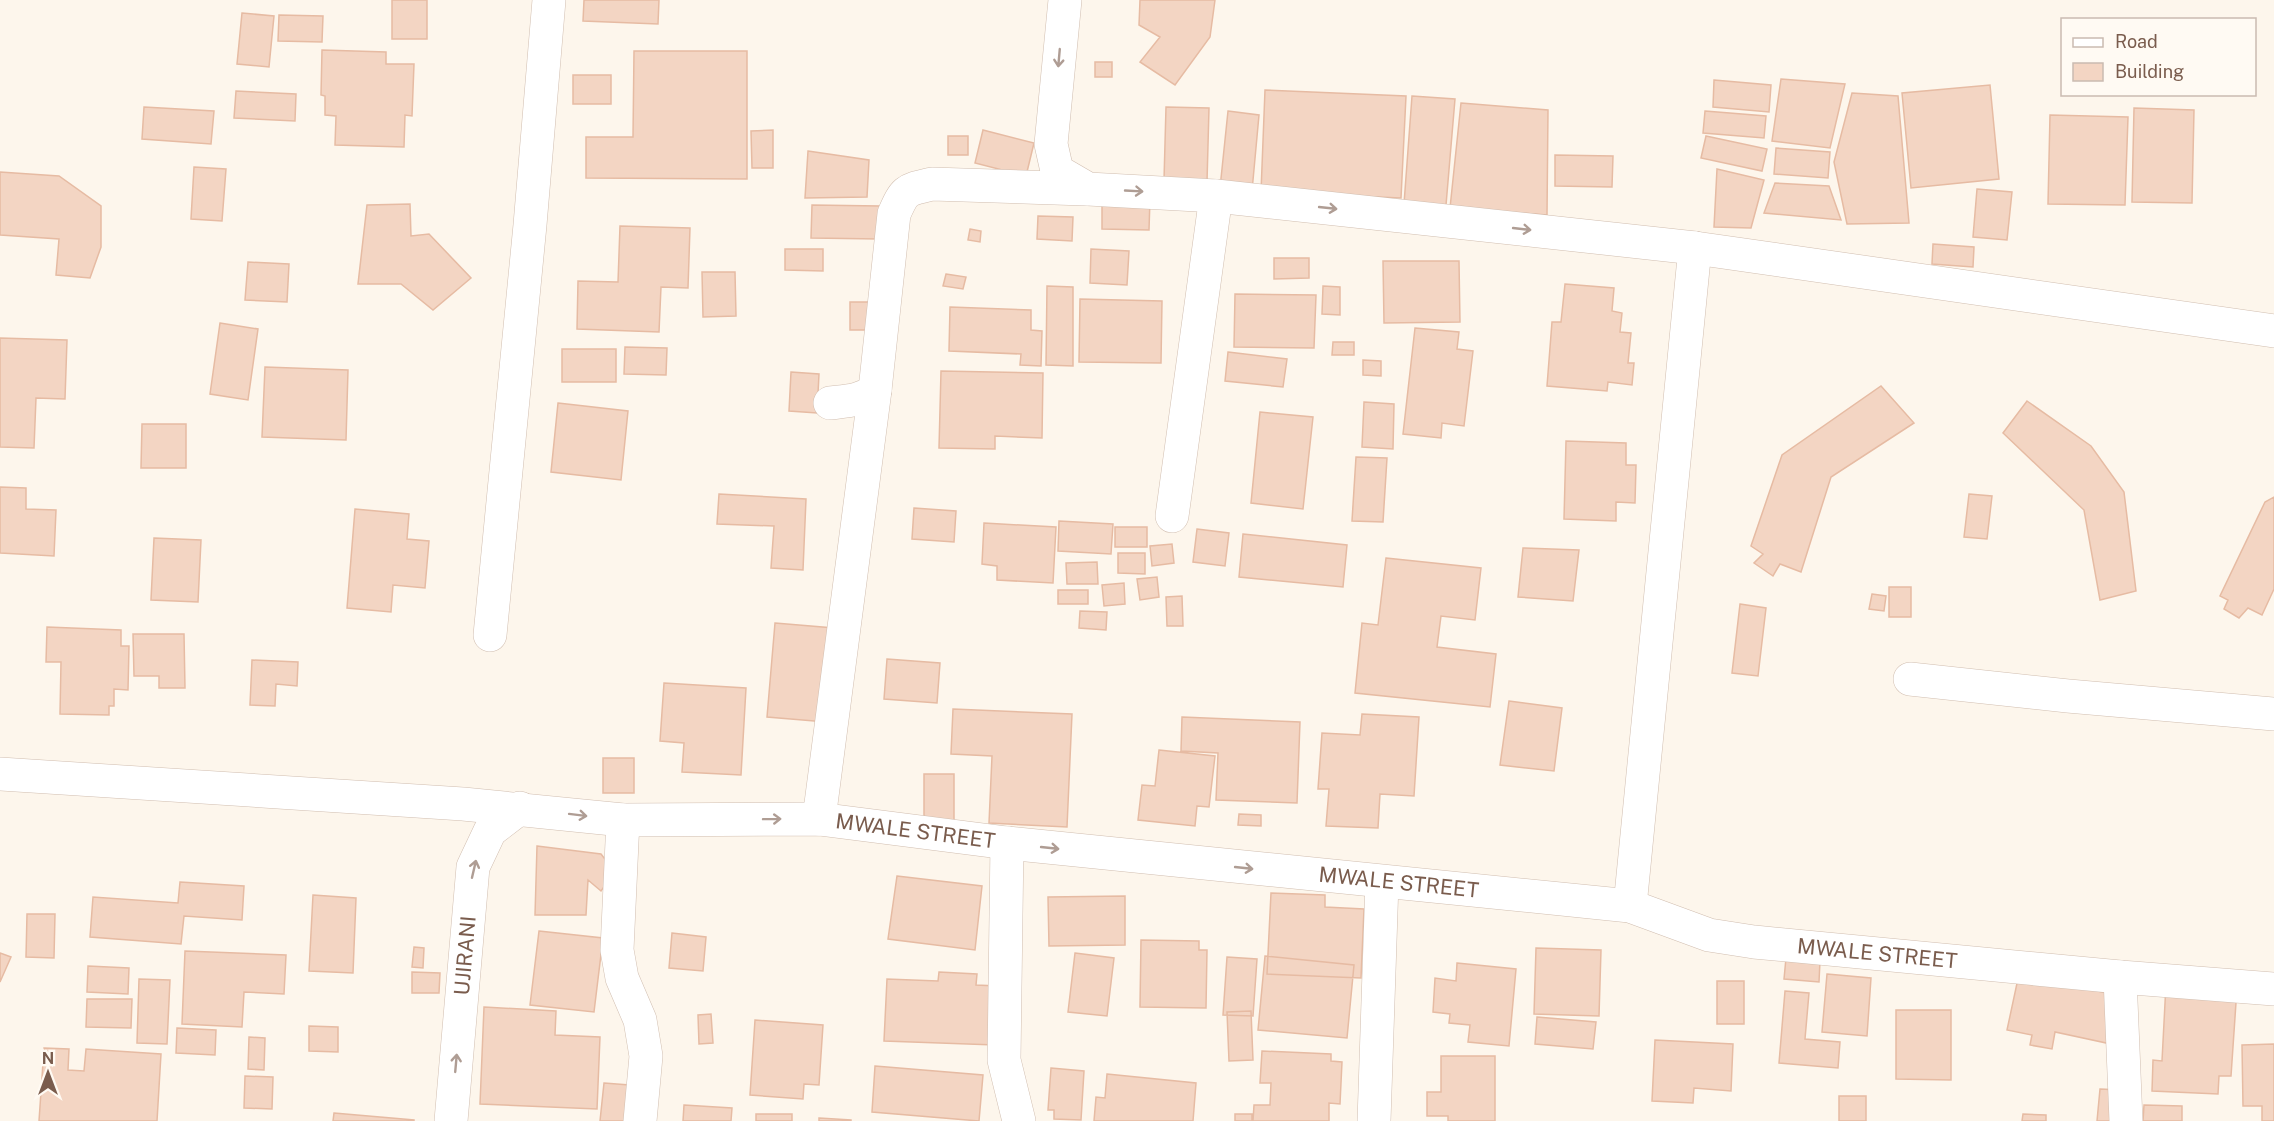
<svg xmlns="http://www.w3.org/2000/svg" width="2274" height="1121" font-family="'Public Sans',sans-serif">
	<style>
		.building { fill: #f3d5c3; stroke: #e6bba3; stroke-width: 1.5 }
		.lines { fill: none; stroke-linecap: round; stroke-linejoin: round }
		.street-casing { stroke: #d1beb0; stroke-width: 34 }
		.street { stroke: #fff; stroke-width: 33 }
		.oneway { stroke: #af9d94 }
		.labels { text-anchor: middle; stroke-width: 6; stroke-linejoin: round; paint-order: stroke }
		.street-label { font-size: 21px; fill: #7a5c4d; stroke: #fffaf3 }
	</style>
	<rect width="100%" height="100%" fill="#fdf6ec"/>
	<path class="building" d="M392 0H427V39H392Z
		M584 0H659L658 24 583 21Z
		M1140 0H1215L1210 37 1175 85 1140 62 1160 37 1139 25Z
		M242 13 274 16 269 67 237 64Z
		M279 15 323 16 322 42 278 41Z
		M322 50 386 52V64H414L412 116 405 115 404 147 335 145 336 116 325 115V96L321 95Z
		M634 51H747V179L586 178V137H633Z
		M1095 62H1112V77H1095Z
		M573 75H611V104H573Z
		M1781 79 1845 84 1830 148 1772 141Z
		M1714 80 1771 85 1769 112 1713 107Z
		M1990 85 1999 179 1911 188 1902 93Z
		M1265 90 1406 96 1401 198 1261 192Z
		M236 91 296 94 295 121 234 118Z
		M1852 93 1898 96 1909 223 1847 224 1834 162Z
		M1412 96 1455 99 1446 205 1404 204Z
		M1461 103 1548 110 1547 215 1450 208Z
		M144 107 214 111 211 144 142 139Z
		M1166 107 1209 108 1207 182 1164 180Z
		M2134 108 2194 110 2192 203 2132 202Z
		M1228 111 1259 115 1252 191 1220 188Z
		M1705 111 1766 116 1764 138 1703 133Z
		M2050 115 2128 117 2125 205 2048 204Z
		M773 130V168H752L751 131Z
		M983 130 1034 143 1026 176 975 163Z
		M948 136H968V155H948Z
		M1706 136 1767 149 1762 171 1701 158Z
		M1776 148 1830 152 1828 178 1774 174Z
		M808 151 869 160 867 197 805 198Z
		M1555 155 1613 156 1612 187 1555 186Z
		M194 167 226 169 222 221 191 219Z
		M1717 169 1764 180 1751 228 1714 227Z
		M0 172 59 176 101 206V247L90 278 56 275 59 239 0 235Z
		M1775 183 1829 186 1841 220 1764 213Z
		M1977 189 2012 192 2007 240 1973 237Z
		M1102 199H1150L1149 230 1102 229Z
		M410 204 411 236 429 234 471 278 433 310 401 284H358L367 205Z
		M812 205 880 206 879 239 811 238Z
		M1038 216 1073 217 1072 241 1037 239Z
		M620 226 690 228 688 288 661 287 659 332 577 329 578 281 618 282Z
		M970 229 981 231 980 242 968 240Z
		M1933 244 1974 247 1973 267 1932 264Z
		M785 249H823V271L785 270Z
		M1091 249 1129 251 1127 285 1090 283Z
		M1274 258H1309V278L1274 279Z
		M1383 261H1459L1460 322 1384 323Z
		M248 262 289 264 287 302 245 300Z
		M702 272H735L736 316 703 317Z
		M946 274 966 277 963 289 943 286Z
		M1565 284 1614 288 1612 311 1622 313 1620 332 1631 333 1628 363H1634L1632 385 1608 382 1607 391 1547 386 1552 322H1561Z
		M1047 286 1073 287V366L1046 365Z
		M1323 286 1340 287V315L1322 314Z
		M1235 294 1316 295 1314 348 1234 347Z
		M1080 299 1162 301 1161 363 1079 362Z
		M850 302H882V330H850Z
		M950 307 1031 310V330L1042 331 1041 366 1020 365 1021 354 949 351Z
		M220 323 258 329 248 400 210 394Z
		M1415 328 1459 332 1457 349 1473 351 1464 426 1442 423 1441 438 1403 434Z
		M0 338 67 340 65 399 36 398 34 448 0 447Z
		M1333 342H1354V355H1332Z
		M625 347 667 348 666 375 624 374Z
		M562 349H616V382H562Z
		M1228 352 1287 359 1283 387 1225 381Z
		M1363 360 1381 361V376L1363 375Z
		M265 367 348 370 346 440 262 437Z
		M941 371 1043 373 1042 438 995 436V449L939 448Z
		M791 372 819 374 817 413 789 411Z
		M1881 386 1914 423 1831 477 1801 572 1780 564 1773 576 1754 563 1763 554 1751 546 1782 455Z
		M2027 401 2091 446 2124 492 2136 591 2100 600 2084 510 2003 433Z
		M1364 402 1394 404 1393 449 1362 447Z
		M558 403 628 411 621 480 551 472Z
		M1260 412 1313 417 1303 509 1251 503Z
		M142 424H186V468H141Z
		M1566 441 1626 443V465H1636L1635 503 1616 502V521L1564 519Z
		M1356 457 1387 458 1383 522 1352 521Z
		M0 487 26 488V509L56 510 54 556 0 553Z
		M719 494 806 499 803 570 771 568 774 526 717 524Z
		M1969 494 1992 496 1987 539 1964 537Z
		M2274 497V589L2262 615 2248 608 2239 618 2224 609 2228 600 2220 596 2265 502Z
		M914 508 956 511 954 542 912 539Z
		M355 509 409 514 407 539 429 541 425 588 393 585 391 612 347 608Z
		M1059 521 1113 524 1111 554 1058 551Z
		M984 523 1056 527 1053 583 997 580V566L982 564Z
		M1115 527H1147V547H1115Z
		M1197 529 1229 533 1225 566 1193 562Z
		M1243 534 1347 545 1343 587 1239 577Z
		M154 538 201 540 198 602 151 600Z
		M1172 544 1174 563 1152 566 1150 546Z
		M1523 548 1579 550 1573 601 1518 597Z
		M1118 553H1145V574L1118 573Z
		M1386 558 1481 568 1475 620 1441 616 1437 647 1496 654 1490 707 1355 693 1362 623 1378 625Z
		M1097 562 1098 584H1067L1066 563Z
		M1157 577 1159 597 1140 600 1137 579Z
		M1124 583 1125 604 1104 606 1102 585Z
		M1889 587H1911V617H1889Z
		M1058 590H1088V604H1058Z
		M1872 594 1886 596 1884 611 1869 609Z
		M1182 596 1183 626H1167L1166 597Z
		M1740 604 1766 608 1758 676 1732 673Z
		M1080 611 1107 612 1106 630 1079 628Z
		M775 623 834 628 826 722 767 717Z
		M47 627 121 630V646H129L128 690 114 689V706H109V715L60 714 61 662H46Z
		M133 634H184L185 688H159V676H134Z
		M887 659 940 663 937 703 884 699Z
		M252 660 298 662 297 686 276 684 275 706 250 705Z
		M664 683 746 688 741 775 682 772 684 743 660 741Z
		M1509 701 1562 708 1554 771 1500 765Z
		M953 709 1072 714 1067 827 989 823 992 756 951 754Z
		M1362 714 1419 717 1414 796 1380 794 1378 828 1326 826 1329 789H1318L1322 733 1360 735Z
		M1182 717 1300 722 1297 803 1216 800 1218 753 1181 751Z
		M1159 750 1215 756 1209 807 1197 806 1195 826 1138 820 1142 785 1155 786Z
		M603 758H634V793H603Z
		M924 774H954V820H924Z
		M1239 814 1261 815V826L1238 825Z
		M537 846 601 854 615 872 601 891 588 880 586 915H535Z
		M897 876 982 886 975 950 888 939Z
		M180 882 244 886 242 920 184 916 181 944 90 937 93 897 178 903Z
		M1271 893 1325 895V907L1364 909 1361 978 1267 974Z
		M313 895 356 898 353 973 309 971Z
		M1125 896V945L1049 946 1048 897Z
		M27 914H55L54 958 26 957Z
		M539 931 603 938 594 1012 530 1005Z
		M672 933 706 937 703 971 669 968Z
		M1141 940 1199 941V950H1207L1206 1008 1140 1007Z
		M414 947 424 948 423 968 412 967Z
		M1536 948 1601 950 1599 1016 1534 1014Z
		M185 951 286 955 284 994 244 992 242 1027 182 1024Z
		M0 953 11 957 0 982Z
		M1075 953 1114 958 1107 1016 1068 1012Z
		M1265 956 1354 965 1347 1038 1258 1030Z
		M1227 957 1257 959 1253 1016 1223 1015Z
		M1786 958 1820 961 1819 982 1784 979Z
		M1457 963 1516 969 1509 1046 1468 1042 1470 1025 1449 1023 1450 1014 1433 1012 1435 978 1456 981Z
		M88 966 129 968 128 994 87 992Z
		M412 972 440 973 439 993H412Z
		M939 972 977 974 976 985 998 986 995 1045 884 1041 887 979 938 981Z
		M1827 974 1871 978 1867 1036 1822 1032Z
		M2019 974 2121 996 2111 1044 2055 1032 2052 1049 2030 1045 2032 1035 2007 1030Z
		M139 979 170 980 167 1044 137 1043Z
		M1717 981H1744V1024H1717Z
		M2166 984 2237 988 2231 1076H2219L2218 1094 2152 1091 2153 1060 2162 1061Z
		M1785 991 1809 993 1805 1039 1840 1042 1838 1068 1779 1063Z
		M87 999H132L131 1028 86 1027Z
		M484 1007 556 1011 555 1035 600 1037 597 1109 480 1104Z
		M1896 1010H1951V1080L1896 1079Z
		M1251 1011 1253 1060 1229 1061 1227 1012Z
		M711 1014 713 1043 699 1044 698 1015Z
		M1537 1017 1596 1022 1593 1049 1535 1044Z
		M755 1020 823 1025 819 1085 804 1084 803 1099 750 1095Z
		M309 1026 338 1027V1052L309 1051Z
		M177 1028 216 1030 215 1055 176 1053Z
		M249 1037 265 1038 264 1070 248 1069Z
		M1655 1040 1733 1044 1731 1091 1694 1088 1693 1103 1652 1101Z
		M2274 1044V1121H2262V1106H2243L2242 1045Z
		M44 1048 69 1049 68 1070 84 1071 86 1049 161 1054 157 1121H39Z
		M1262 1051 1331 1054V1061L1342 1062 1340 1104 1329 1103V1121H1253L1254 1105H1270L1271 1083H1260Z
		M1441 1056H1495V1121H1448V1116H1427V1092H1441Z
		M875 1066 983 1075 979 1121 872 1112Z
		M1051 1068 1084 1071 1081 1120 1054 1119V1110H1048Z
		M1107 1074 1196 1083 1193 1121H1094L1096 1097 1105 1098Z
		M245 1076 273 1077 272 1109 244 1108Z
		M604 1083 642 1086 639 1121H600Z
		M2100 1089 2121 1090 2119 1121H2097Z
		M1839 1096H1866V1121H1839Z
		M684 1105 732 1108 731 1121H683Z
		M2144 1105 2182 1106V1121H2143Z
		M334 1113 414 1120V1121H333Z
		M756 1114H792V1121H756Z
		M1235 1114H1252V1121H1235Z
		M2023 1114 2046 1115V1121H2022Z
		M819 1118 851 1120V1121H819Z"/>
	<g class="lines">
		<defs>
			<g id="street">
				<path d="M1065 0 1051 144 1057 171 1088 189 1216 196 1695 248 2274 331"/>
				<path d="M830 403C847 401 861 401 875 390L894 214C905 189 906 190 932 184L1085 189"/>
				<path d="M1172 516 1216 196"/>
				<path d="M490 635 530 225 549 0"/>
				<path d="M1910 679 2068 696 2274 714"/>
				<path id="s1" d="M0 774 463 804 623 820 819 819 1007 843 1630 906 1709 935 1754 942 2120 977 2274 989"/>
				<path d="M819 819 875 390"/>
				<path d="M623 820 617 950 622 978 640 1020 646 1056 640 1121"/>
				<path d="M1007 843 1004 1060 1019 1121"/>
				<path d="M1630 906 1695 248"/>
				<path d="M2120 977 2126 1121"/>
				<path id="s2" d="M451 1121 473 867 490 831 520 808"/>
				<path d="M1374 1121 1382 882"/>
			</g>
		</defs>
		<use href="#street" class="street-casing"/>
		<use href="#street" class="street"/>
	</g>
	<defs><path id="oneway-shaft" d="M-6 0H5M1.5-3L5.5 0L1.5 3" fill="none" stroke-width="1.6" stroke-linecap="round" stroke-linejoin="round" transform="scale(1.5)"/></defs>
	<g class="oneway">
		<use href="#oneway-shaft" transform="translate(1059 58) rotate(95)"/>
		<use href="#oneway-shaft" transform="translate(1134 191) rotate(3)"/>
		<use href="#oneway-shaft" transform="translate(1328 208) rotate(6)"/>
		<use href="#oneway-shaft" transform="translate(1522 229) rotate(6)"/>
		<use href="#oneway-shaft" transform="translate(578 815) rotate(7)"/>
		<use href="#oneway-shaft" transform="translate(772 819) rotate(-1)"/>
		<use href="#oneway-shaft" transform="translate(1050 848) rotate(6)"/>
		<use href="#oneway-shaft" transform="translate(1244 868) rotate(6)"/>
		<use href="#oneway-shaft" transform="translate(474 869) rotate(-77)"/>
		<use href="#oneway-shaft" transform="translate(456 1063) rotate(-85)"/>
	</g>
	<g class="labels">
		<g class="street-label">
			<text dy="7" stroke="none"><textPath href="#s1" startOffset="918">MWALE STREET</textPath></text>
			<text dy="7" stroke="none"><textPath href="#s1" startOffset="1404">MWALE STREET</textPath></text>
			<text dy="7" stroke="none"><textPath href="#s1" startOffset="1890">MWALE STREET</textPath></text>
			<text dy="7" stroke="none"><textPath href="#s2" startOffset="166">UJIRANI</textPath></text>
		</g>
	</g>
	<rect x="2061" y="18" width="195" height="78" fill="#fffaf3" stroke="#cabbb1" stroke-width="1.5"/>
	<rect x="2073" y="38" width="30" height="9" fill="#ffffff" stroke="#cabbb1" stroke-width="1.5"/>
	<text x="2115" y="48" font-size="18" fill="#7a5c4d">Road</text>
	<rect x="2073" y="63" width="30" height="18" fill="#f3d5c3" stroke="#cabbb1" stroke-width="1.5"/>
	<text x="2115" y="78" font-size="18" fill="#7a5c4d">Building</text>
	<g transform="translate(48 1073)" stroke="#fffaf3" stroke-width="4.5" paint-order="stroke">
	<path d="M0-4.5L10 22L0 15L-10 22Z" fill="#7a5c4d"/>
	<text y="-9" font-size="16" font-weight="bold" text-anchor="middle" fill="#7a5c4d">N</text>
	</g>
</svg>
